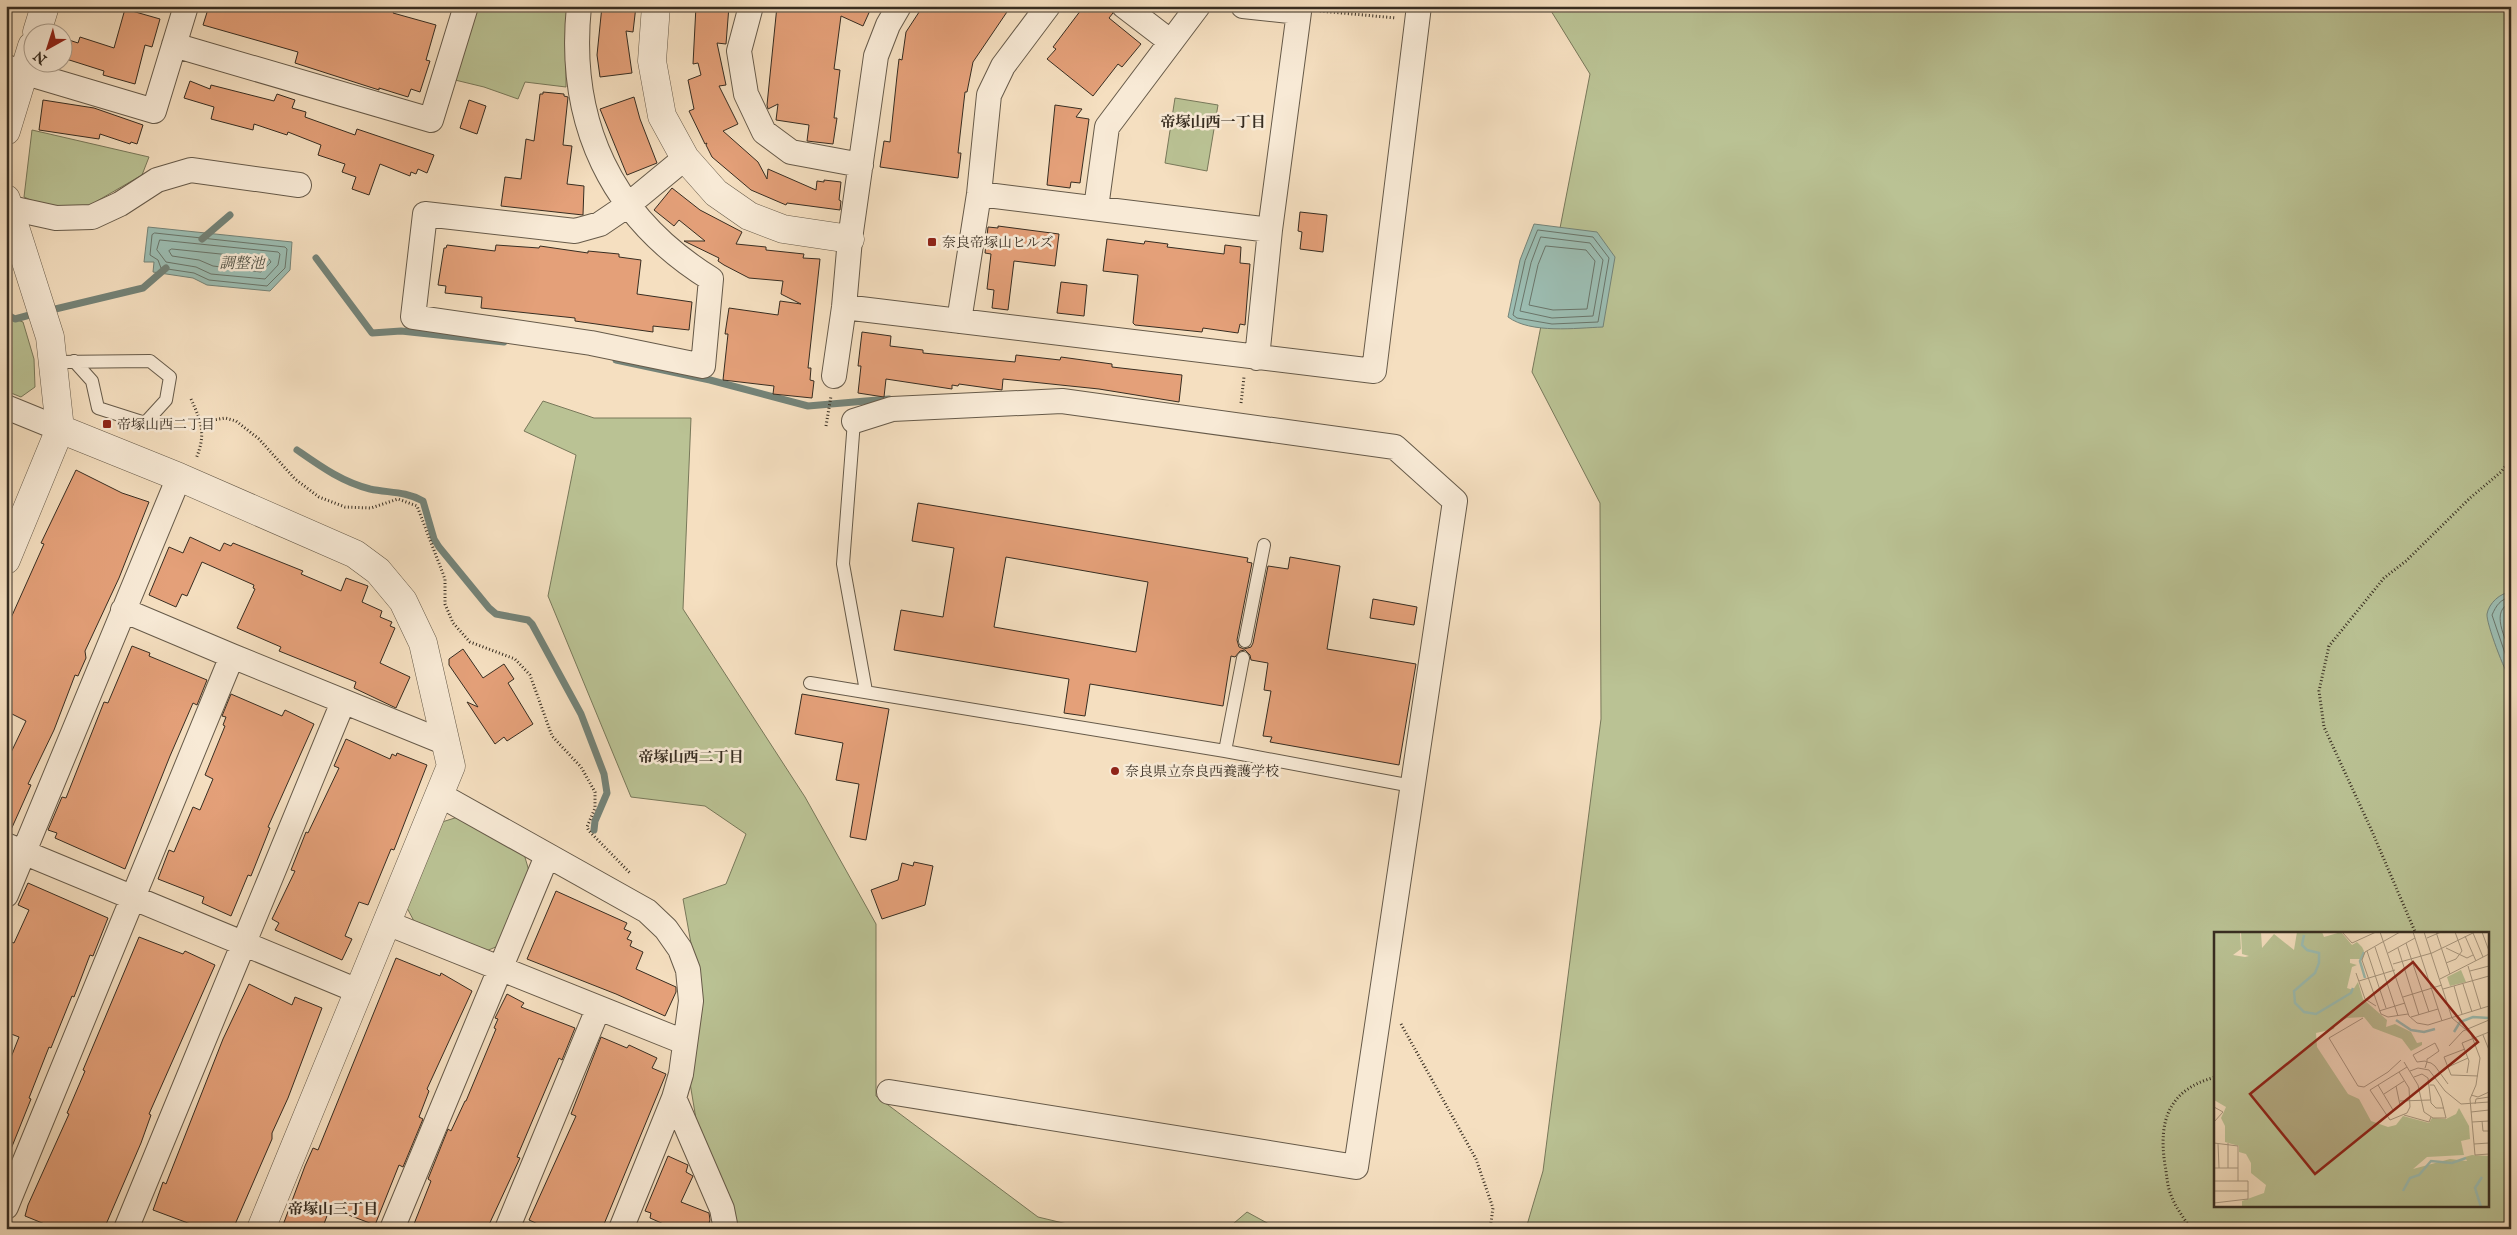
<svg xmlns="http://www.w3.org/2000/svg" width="2517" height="1235" font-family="'IM FELL English','Noto Serif JP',serif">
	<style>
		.green { fill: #bac294; stroke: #78785a; fill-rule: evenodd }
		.water { fill: #9cbdb2; stroke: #748378 }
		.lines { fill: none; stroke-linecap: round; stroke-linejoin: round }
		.shore { stroke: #6a756a; stroke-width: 1 }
		.stream { stroke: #748378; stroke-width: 7 }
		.building { fill: #e4a079; stroke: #372d21; fill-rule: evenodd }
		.service-casing { stroke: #665a49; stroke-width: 14 }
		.minor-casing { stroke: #665a49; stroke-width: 26 }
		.tertiary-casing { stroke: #665a49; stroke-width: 29 }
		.path { stroke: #372d21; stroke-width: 3; stroke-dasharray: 1 2.5; stroke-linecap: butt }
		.service { stroke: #f8ead6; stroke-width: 12 }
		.minor { stroke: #f8ead6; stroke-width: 24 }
		.tertiary { stroke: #f8ead6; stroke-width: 28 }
		.poi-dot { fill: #8f2418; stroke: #f8ead6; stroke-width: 2 }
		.labels { text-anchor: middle; stroke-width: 5; stroke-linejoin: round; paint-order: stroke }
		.poi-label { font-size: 14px; fill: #372d21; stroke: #f8ead6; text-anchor: start }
		.neighbourhood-label { font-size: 15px; font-weight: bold; fill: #372d21; stroke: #f8ead6 }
		.water-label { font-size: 15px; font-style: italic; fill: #505145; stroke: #f8ead6 }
		.inset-river { fill: none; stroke: #9cbdb2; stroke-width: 2.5 }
		.inset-road { fill: none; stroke: #a99880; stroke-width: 1 }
		.view { fill: #8f2418; fill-opacity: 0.15; stroke: #8f2418; stroke-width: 2.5 }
		.inset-edge { fill: none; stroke: #372d21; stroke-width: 2.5 }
	</style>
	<rect width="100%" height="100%" fill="#f5dfc0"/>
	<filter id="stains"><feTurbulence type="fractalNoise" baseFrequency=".004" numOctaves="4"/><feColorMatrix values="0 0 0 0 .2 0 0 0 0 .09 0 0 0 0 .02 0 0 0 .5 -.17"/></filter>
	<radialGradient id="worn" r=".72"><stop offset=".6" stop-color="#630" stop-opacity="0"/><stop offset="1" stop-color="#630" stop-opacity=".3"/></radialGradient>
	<path class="green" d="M477 6H569L566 38V87L525 82 518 99 484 87 455 80Z
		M1548 6H2511V1229H1524L1527 1225 1543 1171 1601 719 1600 503 1532 372 1590 74ZM2216 934H2488V1206H2216Z
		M1175 98 1218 105 1207 171 1165 163Z
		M32 130 149 157 142 175 85 208 53 210 24 197Z
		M6 316 23 322 34 359 35 387 21 397 6 391Z
		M543 401 594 418H691L683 609 805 797 876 924V1096L1038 1217 1088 1229H735L697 1125 690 1083 701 999 683 899 726 884 746 834 705 806 631 797 548 596 576 455 524 431Z
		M458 817 524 854 529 871 498 946 484 952 415 923 407 908 442 822Z
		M1247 1212 1278 1229H1227Z"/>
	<path class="water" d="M1534 224 1597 232 1615 257 1603 327C1576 328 1531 334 1508 317L1520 260Z
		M148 227 292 242 290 270 270 291 207 285 193 278 153 272 154 262H144Z
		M2511 592V680C2505 673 2486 623 2487 614 2489 603 2500 593 2511 592Z"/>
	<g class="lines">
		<path class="shore" d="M1538 230 1593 237 1609 258 1598 322 1552 324 1517 318 1513 315 1525 261Z
			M155 233 285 247 287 249 285 268 267 286 209 280 194 273 161 268 158 260 150 255 152 235Z
			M1541 237 1590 243 1603 260 1593 316 1552 318 1520 311 1531 263Z
			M160 240 278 252 280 254 278 265 265 279 211 274 196 267 166 262 157 250Z
			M1546 246 1586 250 1595 261 1587 309 1553 310 1529 305 1538 265Z
			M172 249 269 259 271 262 261 272 213 266 199 260 172 256 169 251Z
			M2511 597C2500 599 2496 606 2492 615L2511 671
			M2511 603C2489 610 2506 639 2511 654"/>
		<path class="stream" d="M202 239 230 215
			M316 258 372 333 401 331 504 342
			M47 311 143 288 166 268
			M6 314 15 319 37 313
			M616 360 710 380 808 406 889 399
			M297 450C320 466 342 482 370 489 389 493 405 491 423 501L434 539 439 547 489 608 496 614 528 620 532 624 581 714 604 774 607 793 595 821 594 830"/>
	</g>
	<path class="building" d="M209 6H378L394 11 393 13 436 25 426 60 430 61 420 92 411 89 408 97 379 88V90L295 63 298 52 203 25Z
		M602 6H636L633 32 626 31 632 73 600 77 597 55Z
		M696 6H729L726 44 717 43 726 85 719 86 738 124 723 131 758 162 767 179 768 169 816 190 817 181 824 182V180L841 182 839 200 841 201 840 210 787 203 786 205 751 190 712 157 706 145 707 143 705 144 689 111 694 109 688 80 701 75 698 63 693 64Z
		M777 6H872L863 26 841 16 834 69 840 70 834 118H837L833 144 807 141 809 125 776 120 778 104 768 109 767 105Z
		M923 6H1011L973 62 967 92H965L958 153H961L958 178 880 167 884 141 890 142 897 76 899 59 902 60 906 32Z
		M1084 6H1111L1113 13 1109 18 1141 44 1122 67 1118 64 1093 96 1047 59 1056 49 1053 47Z
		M125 9 160 19 152 47 145 45 135 84 103 75 104 71 63 58 69 40 78 43 80 37 114 48Z
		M190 81 210 89 211 85 274 101 277 94 295 100 292 108 306 112 305 117 355 135 357 129 434 155 427 173 418 169 416 174 411 172 410 176 380 164 369 195 352 189 356 177 342 172 345 164 318 155 321 145 288 132 287 135 254 124 253 130 211 119 214 107 184 98Z
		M543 92 564 94V96L568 97 563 145 572 146 567 184 584 186 583 215 501 206 505 177 521 179 526 139 534 141 540 94H543Z
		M634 97 640 119 657 163 627 175 600 109Z
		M43 100 94 108 143 125 137 144 131 142 130 144 100 134 99 139 39 130Z
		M469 100 486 106 477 134 460 128Z
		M1055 105 1082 109 1076 117 1089 119 1080 183 1071 182 1070 188 1047 185Z
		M672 188 700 210 742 232 736 244 766 247V250L804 254 803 258 820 259 808 368H811L810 380 814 381 812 398 773 394 774 386 723 380 728 334H725L729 308 778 315 780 301 801 304 781 294 783 281 749 278 724 265 718 261 719 258 684 241H705L679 220 674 226 654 210Z
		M1300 212 1327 215 1323 252 1300 249 1302 232 1298 231Z
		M998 226 1059 234 1055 266 1014 261 1008 310 992 308 994 290 987 289 991 254 985 253 988 227 998 228Z
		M1107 239 1144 244 1145 241 1168 244 1167 247 1224 254 1225 245 1241 247 1240 263 1250 264 1245 325 1240 324 1238 333 1203 328 1202 332 1135 325 1133 323 1138 275 1103 271Z
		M447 245 495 251 496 245 539 248 540 246 588 253V251L619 254V257L641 260 637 294 692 302 689 330 653 326V332L575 321V318L481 308 482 297 445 293 446 286 438 285 444 248H446Z
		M1061 282 1087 285 1084 316 1057 313Z
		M862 332 891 336 890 346 923 350V353L1015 362 1016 355 1060 360 1061 357 1112 364V367L1182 375 1179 402 1099 389 1003 379 1002 390 959 384 958 386 952 385V389L886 379 884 397 858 393 861 366H858Z
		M76 470 122 493 149 502 119 578 85 651 86 658 78 676 75 675 54 730 28 784 31 785 10 832H6V763L26 721 6 711V629L44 544 41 543Z
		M918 503 1248 558 1247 562 1252 563 1237 640 1239 647 1244 649 1251 647 1253 643 1268 566 1288 569 1290 557 1340 566 1327 649 1416 664 1399 765 1270 742 1272 737 1263 736 1271 691 1264 690 1268 663 1251 660 1250 655 1245 650 1240 651 1235 657 1231 656 1223 706 1090 684 1085 716 1064 713 1069 679 894 650 901 610 943 617 954 548 912 541ZM1006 557 1148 582 1136 652 994 627Z
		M190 537 220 551 224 543 231 546 233 543 303 571 301 574 341 591 346 578 368 586 362 602 382 611 380 617 392 622 390 626 395 628 380 663 410 677 396 708 354 688 356 682 279 651 281 647 237 628 255 589 253 588 254 585 202 562 187 596 182 594 176 607 149 595 169 547 183 553Z
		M1373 599 1417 607 1414 625 1370 618Z
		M132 646 150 653 149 656 207 680 197 705 193 703 170 756 125 869 55 838 57 833 48 830 62 797 66 798 104 702 108 703Z
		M463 649 483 678 504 664 514 679 508 683 533 724 507 741 504 737 495 744 467 702 478 707 449 665V659Z
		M231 694 282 716 285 710 314 724 268 827 270 828 251 876 248 875 231 916 202 903 204 897 158 879 169 850 174 852 193 807 200 810 213 779 205 775 225 726 223 725 226 717 222 716Z
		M802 694 889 709 866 840 850 837 859 784 836 780 843 743 795 734Z
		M346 739 390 759 392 754 396 756 397 753 427 765 394 850 391 849 368 905 359 902 345 936 352 939 342 960 275 930 279 923 272 919 295 871 291 870 306 832 308 833 339 768 334 766Z
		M914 862 933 866 925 905 882 919 871 890 898 880 902 863 913 866Z
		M28 883 108 918 93 956 90 955 74 997 72 996 51 1048 49 1047 29 1098 31 1099 7 1159 6 1070 19 1037 6 1032V940L14 943 29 910 18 905Z
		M556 891 627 923 624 929 631 932 627 939 632 941 630 946 643 952 636 969 676 987V992L665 1016 616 994 527 959Z
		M139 937 183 954 185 951 215 965 149 1114 151 1115 141 1143 104 1229H57L25 1216 28 1205 69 1114 67 1113 85 1071 83 1070Z
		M396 958 440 976 441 973 472 991 427 1089 429 1091 419 1117 423 1119 403 1167 399 1165 375 1225 330 1208 322 1229H292L283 1225 305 1166 313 1148 318 1150Z
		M249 984 292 1005 295 997 322 1008 288 1098 272 1133V1139L233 1229H204L153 1210 163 1182 166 1184 223 1039Z
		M507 994 524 1003 521 1007 575 1028 562 1060 559 1058 517 1157 520 1158 487 1229H412L431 1181 428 1179 448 1129 451 1131 465 1101H466L496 1029 494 1028 498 1019 495 1018Z
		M601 1037 627 1048 629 1045 657 1058 652 1068 666 1074 602 1229H539L540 1225 529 1220 576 1116 571 1114Z
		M668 1156 688 1165 686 1172 693 1176 681 1202 709 1213 710 1220 707 1229H675L650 1218 651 1213 645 1211Z"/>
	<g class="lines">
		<defs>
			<path id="service" d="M54 362 150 361 170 377 166 400 145 423 98 408 92 381 74 361
				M854 421 843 564 866 691
				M1245 641 1264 545
				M810 683 1225 751 1412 786
				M1225 751 1243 658"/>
			<path id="minor" d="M579 6C567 123 611 217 711 279L703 366 591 343 413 317 425 214 575 231 600 224 628 205 685 158
				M751 6 739 51 746 94 764 132 791 152 861 165
				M1124 6 1171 42
				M1243 6 1299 12 1270 230 1257 358
				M174 45 431 120 466 6
				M6 67 154 111 186 6
				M979 194 1270 230
				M6 207 56 218 92 217 120 204 157 180 191 170 299 185
				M1096 208 1107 127 1198 6
				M844 307 1374 371 1419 6
				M959 321 979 194 989 95 1003 66 1048 6
				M834 376 844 307 850 239 876 56 888 25 899 6
				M6 407 60 429
				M854 421 892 409 1062 401 1395 447 1455 501 1356 1167 889 1092
				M123 610 232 656 446 743
				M440 795 647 911 666 929 680 949 688 970 691 1001 681 1074 674 1098 621 1229
				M6 845 358 991
				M6 895 179 477
				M387 923 684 1042
				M674 1098 722 1209 726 1229
				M6 1207 232 656
				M126 1229 343 702
				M392 1229 547 856
				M507 1229 598 1009"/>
			<path id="tertiary" d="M656 6 652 61 662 116 685 158 716 193 749 216 783 229 850 239
				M37 32 45 6
				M6 131 32 46
				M6 199 50 337 60 429 6 560
				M60 429 179 477 355 554 378 571 403 601 423 643 451 766 261 1229"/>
		</defs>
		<use href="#service" class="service-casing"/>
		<use href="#minor" class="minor-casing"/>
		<use href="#tertiary" class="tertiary-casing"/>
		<path class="path" d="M1320 11 1396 18
			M6 306H7
			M191 399C202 423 206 434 196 459
			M1241 403 1244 377
			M202 422 225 418 236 421 259 439 295 479 319 497 345 507 371 508 398 499 417 506 445 579V604L453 623 470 642 515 659 530 675 552 736 581 767 595 792V808L587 827 589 831 630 873
			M826 426 831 396
			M2416 934 2371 829 2324 727 2319 691 2329 646 2384 578 2406 561 2470 498 2501 472 2511 459
			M1401 1024 1476 1159 1493 1208 1490 1229
			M2191 1229C2184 1218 2175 1207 2171 1195 2167 1186 2167 1175 2165 1165 2158 1120 2169 1089 2216 1077"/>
		<use href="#service" class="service"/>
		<use href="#minor" class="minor"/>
		<use href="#tertiary" class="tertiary"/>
	</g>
	<g class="poi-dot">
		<rect x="927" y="237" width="10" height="10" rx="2.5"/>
		<rect x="102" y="419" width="10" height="10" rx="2.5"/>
		<circle cx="1115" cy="771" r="5"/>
	</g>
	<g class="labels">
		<g class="poi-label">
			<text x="942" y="247">奈良帝塚山ヒルズ</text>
			<text x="117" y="429">帝塚山西二丁目</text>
			<text x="1125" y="776">奈良県立奈良西養護学校</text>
		</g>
		<g class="neighbourhood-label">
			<text x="1213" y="127">帝塚山西一丁目</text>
			<text x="691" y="762">帝塚山西二丁目</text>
			<text x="333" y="1214">帝塚山三丁目</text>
		</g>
		<g class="water-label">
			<text x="242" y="268">調整池</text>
		</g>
	</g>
	<g transform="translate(2214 932)">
		<rect width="275" height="275" fill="#f5dfc0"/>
		<path d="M0 0H26L27 17 19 23 31 25 35 24 28 22 27 0H47L48 16 60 2 80 18 83 0H108L110 5 127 0 138 13 143 10 148 15 150 19 146 27H136V31L143 33 138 35 133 56 139 58 144 50 149 67 173 88 172 95 181 92 197 100 203 111 208 110V113L197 119 188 107 159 96 150 85 133 86 121 92 120 97 102 101 103 115 134 162 145 167 157 189 174 195 182 193 189 184 215 191 218 186 232 187 242 182 245 176 255 194 256 207 247 209 250 223 213 225 199 237 236 227 253 229 251 225 258 223 275 224V275H28V269L50 261 52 253 37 241V231L32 222 25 220V214L11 210V194L7 186 12 175 0 168ZM247 38 252 50 236 54 233 45Z" fill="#bac294"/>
		<path class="inset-river" d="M90 3 88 13 93 18 105 21V31L101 41 80 59 81 71 90 80 102 82 137 61 139 56M150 20 146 29 151 46M182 88 197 98 210 100 221 97M240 100 246 90 259 85 275 86M189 259 196 246 205 243 217 229 238 231 252 226M267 275 261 256 268 245"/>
		<path class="inset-road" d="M128 0 138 11 162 0M166 0 195 84 203 91 214 93 275 74M186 0 151 20 148 28 167 82 174 85 194 82M199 0 228 89M210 0 238 86 257 102 266 126 262 153 256 167 261 223 275 222M222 0 236 42M268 0 275 19M259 1 269 25M251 4 262 29M213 6 227 0M192 11 215 80M161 15 184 84M184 16 205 83M232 16 253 26 259 23M153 19 172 76M174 21 201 6M232 31 242 27 248 19 241 0M179 32 218 21 261 0M254 34 267 77M256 39 275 34M142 41 151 67 162 74M226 47 275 22M145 49 181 38M249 52 258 80M240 54 248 82M229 57 275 44M189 65 228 53M165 79 191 71M197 85 224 77M149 86 115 106 144 154 150 155 174 140 187 128M269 103 275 118M235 114 249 99 275 88M251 117 230 125 237 143 264 144M190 130 204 153 210 180 219 186H232L227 166 220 153H216M234 135 254 126M211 136 213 130V127L215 126 225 119 221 111 199 123 203 130 211 129 213 130 217 131 221 134 234 152M196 139 204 136 215 138 231 159 247 172 275 170M185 140 195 156 196 175 193 181 176 188 156 158 164 153 193 135M253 141 255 129 248 111 275 100M200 145 208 142 214 146 217 171 222 176H230M164 153 179 178 186 173 182 154M170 162 190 149M257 163 264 165 275 160M186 169 216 168M261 172 262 167 275 165M0 175 9 180 0 190M257 180 275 178M190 183 215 190 217 185M268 189 269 199H275M258 190 275 189M0 211 24 214V249M4 211 5 236M14 211V236M260 212 275 211M0 236H24M0 249H34V267L0 271M0 259H34"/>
		<path class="view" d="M199 30 264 110 101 242 36 162Z"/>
		<rect width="275" height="275" class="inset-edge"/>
	</g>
	<rect width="2517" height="1235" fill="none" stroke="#f5dfc0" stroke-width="25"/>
	<rect x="8" y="8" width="2502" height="1220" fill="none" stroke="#372d21" stroke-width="2.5"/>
	<rect x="12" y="12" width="2492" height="1210" fill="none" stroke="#372d21"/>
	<g transform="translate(48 48) rotate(219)"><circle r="24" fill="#f8ead6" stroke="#ab9e8e"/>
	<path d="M0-4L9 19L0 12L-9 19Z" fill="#8f2418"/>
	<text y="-8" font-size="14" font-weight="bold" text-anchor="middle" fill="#372d21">N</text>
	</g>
	<rect width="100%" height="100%" filter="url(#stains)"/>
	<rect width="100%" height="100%" fill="url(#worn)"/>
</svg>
